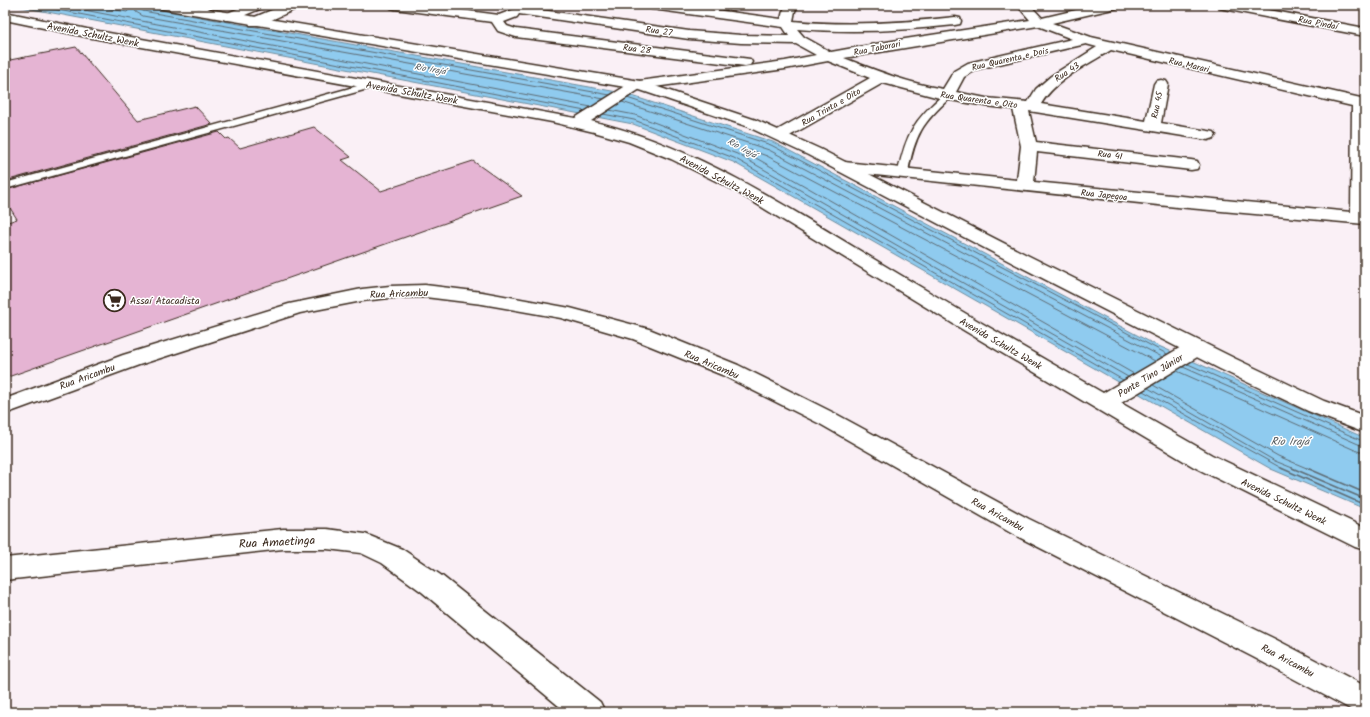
<svg xmlns="http://www.w3.org/2000/svg" width="1370" height="717" font-family="Kalam,sans-serif">
	<style>
		.water { fill: #8fcbef; stroke: #6d8b9b }
		.lines { fill: none; stroke-linecap: round; stroke-linejoin: round }
		.shore-far1 { stroke: #5d6a72; stroke-width: 1 }
		.shore { stroke: #5d6a72; stroke-width: 1.5 }
		.building { fill: #e5b4d3; stroke: #3b2a1e }
		.lane-casing { stroke: #3b2a1e; stroke-width: 3 }
		.street-casing { stroke: #3b2a1e; stroke-width: 3 }
		.secondary-casing { stroke: #3b2a1e; stroke-width: 3 }
		.lane { fill: #fff; fill-rule: evenodd }
		.street { fill: #fff; fill-rule: evenodd }
		.secondary { fill: #fff; fill-rule: evenodd }
		.labels { text-anchor: middle; stroke-width: 3; stroke-linejoin: round; paint-order: stroke }
		.far-street-label { font-size: 9px; fill: #3b2a1e; stroke: #fff }
		.far-water-label { font-size: 9px; font-style: italic; fill: #545a5d; stroke: #fff }
		.street-label { font-size: 10px; fill: #3b2a1e; stroke: #fff }
		.poi-label { font-size: 10px; fill: #3b2a1e; stroke: #fff; text-anchor: start }
		.water-label { font-size: 11px; font-style: italic; fill: #545a5d; stroke: #fff }
		.near-street-label { font-size: 12px; fill: #3b2a1e; stroke: #fff }
	</style>
	<rect width="100%" height="100%" fill="#faf0f6"/>
	<filter id="ink" filterUnits="userSpaceOnUse"><feTurbulence type="fractalNoise" baseFrequency=".025" numOctaves="2"/><feDisplacementMap in="SourceGraphic" scale="8" xChannelSelector="R" yChannelSelector="G"/><feConvolveMatrix kernelMatrix="1 2 1 2 8 2 1 2 1" color-interpolation-filters="sRGB"/></filter>
	<g filter="url(#ink)">
		<path class="water" d="M11 5H133L623 93 773 142 1152 343 1365 438V509L1271 469 733 162 633 124Z"/>
		<g class="lines">
			<path class="shore-far1" d="M32 5 585 111
				M58 5 591 107
				M90 5 127 12 129 10 128 5
				M134 5 136 12 143 16 604 99
				M139 5 140 9 143 11 610 95
				M627 98 771 145 1167 354
				M622 102 769 150 1162 357
				M609 110 635 115 737 154 1128 377
				M603 114 634 120 734 158 1123 380
				M1188 364 1365 442
				M1183 367 1365 447
				M1177 371 1357 451 1365 453
				M1134 374 749 154 748 151 750 150 767 156 1155 361
				M1153 385 1278 456 1309 469
				M1148 388 1275 461 1295 469
				M1143 391 1283 469"/>
			<path class="shore" d="M1281 468 1365 505
				M1292 468 1365 499
				M1307 468 1365 493"/>
		</g>
		<path class="building" d="M76 47 138 120 195 106 212 124 5 181V61Z
			M314 127 351 157 342 160 381 191 473 161 522 196 5 378V223L17 219 5 200V190L219 132 226 139 229 138 240 148Z"/>
		<g class="lines">
			<defs>
				<path id="lane" d="M205 5H215L200 13H194L193 11Z
					M372 82 376 85 375 87 5 189V183Z
					M947 93 951 96 950 98C922 123 915 135 908 172L907 174H899L898 172C906 134 914 120 944 94Z"/>
				<path id="street" d="M247 5H264L262 8 233 20H225L223 17 225 14Z
					M284 5H300L298 8 260 25H250L249 22 250 19Z
					M389 5H423L499 15 520 7 689 31 741 35 789 36 783 27 652 9 648 8 646 5H678L781 19 783 11 787 5H799L795 11 793 21C847 26 901 23 955 17L960 18 961 21 960 24 955 25C902 31 850 33 797 29L804 37 831 52 892 41 1030 20 1017 5H1030L1042 18 1097 5H1119L1117 8 1052 23 1091 37 1365 99V224L1177 207 838 171 836 167 838 163 844 162 1017 180 1021 146 1013 109 986 106 950 100H947L883 83 786 138 780 140 774 138 772 135 774 132 870 78 828 61 785 69 640 89 591 121C692 145 779 202 867 255 945 302 1024 348 1103 393L1188 343 1196 341 1204 343 1207 348 1204 353 1121 403 1212 455 1365 528V550L1355 547 1194 467 965 331 732 189 671 159 629 142 594 132 552 122 87 37 5 20V12L87 29 575 118 632 82 785 61 816 55 796 44 741 43 689 39 519 14 517 17 504 22 507 26 516 29 750 59 752 62 750 65 745 66 516 37 498 31 492 22 395 9 391 8ZM1038 26 1072 39 968 63 954 71 943 89C908 83 877 71 844 58ZM1086 44 1097 47 1051 76 1036 89 1028 102 986 98 956 92 964 77 978 69ZM1111 50 1352 106 1351 212 1034 182 1037 152 1191 170 1197 169 1199 165 1197 161 1191 160 1036 142 1029 111 1208 140 1214 138 1216 135 1214 132 1161 123 1168 84 1166 81 1161 80 1156 81 1154 84 1146 121 1041 104C1056 79 1087 65 1111 50Z
					M425 285 482 292 570 308 649 329 738 365 836 414 1029 519 1275 639 1365 686V712L1354 711 1253 657 1011 533 820 424 722 375 633 339 561 318 482 304 425 297 390 298 362 301 300 313 139 365 5 414V399L123 355 289 304 362 289 390 286Z
					M283 529H327L365 534 402 549 442 576 600 702 605 712H566L422 592 382 563 361 553 327 549H283L5 580V558Z"/>
				<path id="secondary" d="M157 5H184L640 81 756 120 820 149 1025 254 1236 359 1324 401 1365 416V433L1308 411 1220 369 1011 262 808 155 746 126 637 89 163 9 159 8Z
					M1218 5H1243L1365 28V36L1224 9 1220 8Z"/>
			</defs>
			<use href="#lane" class="lane-casing"/>
			<use href="#street" class="street-casing"/>
			<use href="#secondary" class="secondary-casing"/>
			<use href="#lane" class="lane"/>
			<use href="#street" class="street"/>
			<use href="#secondary" class="secondary"/>
		</g>
	</g>
	<defs>
		<symbol id="supermarket-ring" viewBox="-11 -11 22 22"><circle r="9.5" fill="#fff" stroke="#3b2a1e" stroke-width="1.5"/><path d="M-6-5.5h2.5l.6 2H6L4.5 2H-2.5L-4.4-4H-6ZM-1.5 3.2a1.3 1.3 0 1 0 .1 0ZM3 3.2a1.3 1.3 0 1 0 .1 0Z" fill="#3b2a1e"/></symbol>
	</defs>
	<g fill-rule="evenodd">
		<use href="#supermarket-ring" x="102" y="288" width="25" height="25"/>
	</g>
	<g class="labels">
		<g class="far-street-label">
			<text transform="translate(1318 23) rotate(11)" y="3">Rua Pindaí</text>
			<text transform="translate(659 31) rotate(8)" y="3">Rua 27</text>
			<text transform="translate(877 48) rotate(-11)" y="3">Rua Taborari</text>
			<text transform="translate(637 49) rotate(7)" y="3">Rua 28</text>
			<text transform="translate(1010 59) rotate(-13)" y="3">Rua Quarenta e Dois</text>
			<text transform="translate(1189 65) rotate(13)" y="3">Rua Marari</text>
			<text transform="translate(1067 72) rotate(-33)" y="3">Rua 43</text>
			<text transform="translate(979 100) rotate(8)" y="3">Rua Quarenta e Oito</text>
			<text transform="translate(1157 105) rotate(-79)" y="3">Rua 45</text>
			<text transform="translate(831 107) rotate(-30)" y="3">Rua Trinta e Oito</text>
			<text transform="translate(1110 155) rotate(7)" y="3">Rua 41</text>
			<text transform="translate(1104 195) rotate(6)" y="3">Rua Japegoa</text>
		</g>
		<g class="far-water-label">
			<text transform="translate(430 69) rotate(9)" y="3">Rio Irajá</text>
			<text transform="translate(742 148) rotate(29)" y="3">Rio Irajá</text>
		</g>
		<g class="street-label">
			<text transform="translate(93 34) rotate(11)" y="4">Avenida Schultz Wenk</text>
			<text transform="translate(412 92) rotate(10)" y="4">Avenida Schultz Wenk</text>
			<text transform="translate(722 179) rotate(28)" y="4">Avenida Schultz Wenk</text>
			<text transform="translate(399 293) rotate(-2)" y="4">Rua Aricambu</text>
			<text transform="translate(1001 343) rotate(30)" y="4">Avenida Schultz Wenk</text>
			<text transform="translate(712 364) rotate(23)" y="4">Rua Aricambu</text>
			<text transform="translate(1150 375) rotate(-31)" y="4">Ponte Tino Júnior</text>
			<text transform="translate(87 376) rotate(-20)" y="4">Rua Aricambu</text>
			<text transform="translate(1284 501) rotate(26)" y="4">Avenida Schultz Wenk</text>
			<text transform="translate(998 514) rotate(29)" y="4">Rua Aricambu</text>
			<text transform="translate(1288 660) rotate(28)" y="4">Rua Aricambu</text>
		</g>
		<g class="poi-label">
			<text x="130" y="304">Assaí Atacadista</text>
		</g>
		<g class="water-label">
			<text x="1290" y="445">Rio Irajá</text>
		</g>
		<g class="near-street-label">
			<text transform="translate(277 542) rotate(-3)" y="4">Rua Amaetinga</text>
		</g>
	</g>
	<rect width="1370" height="717" fill="none" stroke="#fff" stroke-width="20"/>
	<rect x="10" y="10" width="1350" height="697" fill="none" stroke="#3b2a1e" stroke-width="1.5" filter="url(#ink)"/>
</svg>
